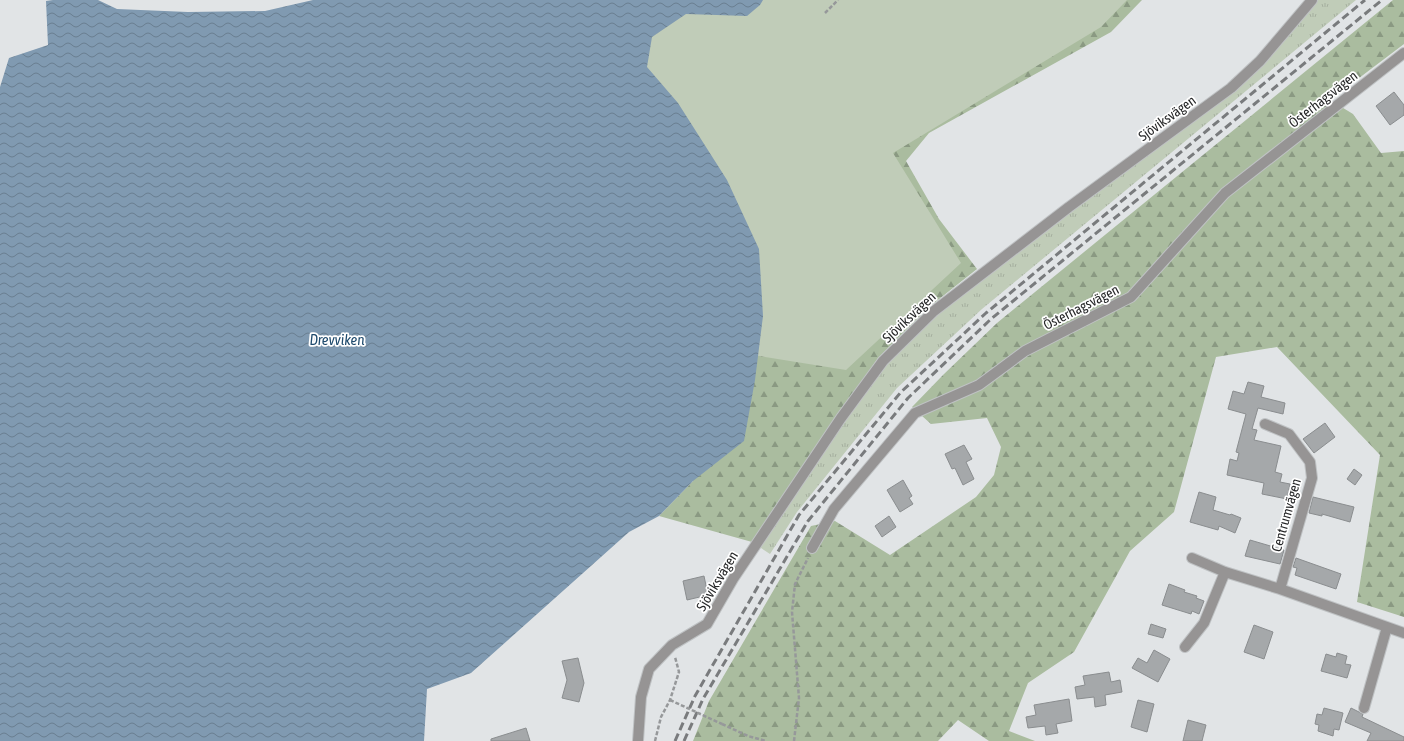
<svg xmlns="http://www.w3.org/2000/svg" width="1404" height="741" font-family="'Asap Condensed',sans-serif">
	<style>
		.grass { fill: url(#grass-tufts) }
		.forest { fill: url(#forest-firs) }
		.green { fill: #c0ccb8 }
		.water { fill: url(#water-waves) }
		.building { fill: #a5a8aa; stroke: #8a8d8f }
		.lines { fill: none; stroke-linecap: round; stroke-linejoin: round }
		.minor-casing { stroke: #bfc2c4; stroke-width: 12 }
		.path { stroke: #96989a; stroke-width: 2.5; stroke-dasharray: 4 2; stroke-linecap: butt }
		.minor { stroke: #969494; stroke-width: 10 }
		.rail { stroke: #797b7d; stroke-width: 3; stroke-dasharray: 8 4; stroke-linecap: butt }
		.path-bridge { stroke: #96989a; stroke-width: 2.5; stroke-dasharray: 4 2; stroke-linecap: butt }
		.labels { text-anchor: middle; stroke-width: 3.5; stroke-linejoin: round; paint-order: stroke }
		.street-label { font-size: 14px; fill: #262728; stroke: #fff }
		.water-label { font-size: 15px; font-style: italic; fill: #1f4b6d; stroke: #fff }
	</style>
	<defs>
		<pattern id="grass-tufts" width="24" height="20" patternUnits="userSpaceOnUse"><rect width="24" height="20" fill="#c0ccb8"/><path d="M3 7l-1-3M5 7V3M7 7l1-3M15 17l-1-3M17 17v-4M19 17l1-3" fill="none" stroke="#a5af9e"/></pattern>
		<pattern id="forest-firs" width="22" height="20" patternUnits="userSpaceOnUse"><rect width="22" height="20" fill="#aabc9f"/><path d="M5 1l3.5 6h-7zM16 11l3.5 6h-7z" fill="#8a9982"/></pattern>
		<pattern id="water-waves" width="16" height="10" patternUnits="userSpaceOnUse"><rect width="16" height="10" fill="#809ab1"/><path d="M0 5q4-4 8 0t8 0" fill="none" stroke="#697e90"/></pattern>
	</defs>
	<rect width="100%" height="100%" fill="#e1e4e6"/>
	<path class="grass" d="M1318 0H1356L982 309 897 388 797 512 770 554 758 546 846 418 884 364 937 313 1232 91Z"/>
	<path class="forest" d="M770 0H1142L1111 32 929 133 906 161 939 219 977 269 929 307 878 358 752 542 659 516 693 481Z
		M1393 0H1404V44L1330 100 1353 114 1381 153 1404 151V617L1357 602 1380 455 1277 347 1216 357 1174 512 1130 551 1074 652 1028 683 1009 731 1035 741H989L958 720 938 741H693L709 701 811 526 835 521 890 555 976 497 994 475 1001 447 987 418 931 424 912 407 944 374 997 323Z"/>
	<path class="green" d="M526 0H1127L1101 27 893 153 961 263 846 370 294 281Z"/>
	<path class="water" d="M53 0H98L117 9 188 12 265 11 313 0H763L760 5 747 16 686 14 652 37 647 67 678 103 727 180 759 249 763 316 755 380 744 441 693 481 659 516 629 532 471 673 427 689 424 741H0V87L9 58 48 45 46 1Z"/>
	<path class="building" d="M1394 92 1404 105V115L1390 125 1376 106Z
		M1248 382 1264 386 1261 397 1285 403 1283 414 1258 408 1252 429 1257 430 1254 440 1281 446 1275 472 1282 474 1280 482 1290 484 1287 499 1262 494 1264 483 1227 475 1230 459 1237 461 1239 453 1236 452 1246 414 1228 409 1233 391 1244 394Z
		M1325 423 1335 437 1314 453 1303 439Z
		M964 445 972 459 966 462 974 479 963 485 955 468 952 469 945 454Z
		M1354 469 1362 475 1355 485 1347 479Z
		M903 480 912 496 909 498 913 504 900 512 887 490Z
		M1199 492 1216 497 1213 510 1230 515 1231 514 1241 518 1235 533 1219 526 1218 530 1190 522Z
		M1313 497 1354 507 1350 522 1322 514V516L1309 513Z
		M889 516 896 527 882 537 875 526Z
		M1250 540 1284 550 1280 564 1245 556Z
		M1296 558 1341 574 1336 589 1295 575 1297 568 1293 567Z
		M704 576 708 595 687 600 683 581Z
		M1169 584 1185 590 1184 592 1197 596 1196 598 1204 601 1199 614 1192 611 1191 614 1162 605Z
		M1151 624 1166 629 1163 638 1148 634Z
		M1254 625 1273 632 1264 659 1244 652Z
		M1154 650 1170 659 1158 682 1132 668 1138 658 1147 663Z
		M1337 653 1347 656 1345 664 1351 665 1347 678 1321 671 1326 654 1336 657Z
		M578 658 584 683 579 702 562 698 567 680 562 661Z
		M1109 672 1111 682 1120 680 1122 692 1105 695 1106 705 1095 707 1094 697 1077 699 1075 687 1085 685 1083 676Z
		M1069 699 1072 721 1056 724 1058 733 1046 735 1045 726 1028 728 1026 717 1036 715 1034 705Z
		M1138 700 1154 704 1147 732 1131 727Z
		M1324 708 1343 713 1339 730 1334 729 1333 736 1318 731 1319 725 1315 724 1317 714 1322 715Z
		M1351 708 1363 714 1362 717 1404 737V741H1367L1371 733 1345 722Z
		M1188 720 1206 725 1202 741H1183Z
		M526 728 530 741H491V739Z"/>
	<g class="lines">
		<defs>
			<path id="minor" d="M1265 424 1289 434 1310 462 1312 478 1280 589
				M812 548 834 509 915 413 979 385 1025 351 1131 297 1225 193 1404 53
				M1192 558 1225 572 1280 589 1404 633
				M1185 647 1204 623 1225 572
				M1364 708 1387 627
				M638 741 641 697 649 669 672 645 707 624 733 579 841 418 883 361 934 311 1069 207 1231 88 1260 61 1312 0"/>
		</defs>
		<use href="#minor" class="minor-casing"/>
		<path class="path" d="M825 13 838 0
			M722 724 748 736 766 741
			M655 741 661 717 670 700 679 672 675 657
			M794 741 799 698 792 612 795 584 808 558"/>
		<use href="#minor" class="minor"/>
		<path class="rail" d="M675 741 695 696 799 515 901 392 986 313 1365 0
			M684 741 703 699 808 521 908 398 991 319 1382 0"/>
		<path class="path-bridge" d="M670 700 722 724"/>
	</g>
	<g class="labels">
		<g class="street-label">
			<text transform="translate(1323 99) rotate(-38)" y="5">Österhagsvägen</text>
			<text transform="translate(1167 118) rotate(-36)" y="5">Sjöviksvägen</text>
			<text transform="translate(1081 307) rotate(-27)" y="5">Österhagsvägen</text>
			<text transform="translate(909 317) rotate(-43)" y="5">Sjöviksvägen</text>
			<text transform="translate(1286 515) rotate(-74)" y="5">Centrumvägen</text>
			<text transform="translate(717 581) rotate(-59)" y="5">Sjöviksvägen</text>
		</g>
		<g class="water-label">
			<text x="337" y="345">Drevviken</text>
		</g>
	</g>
</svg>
